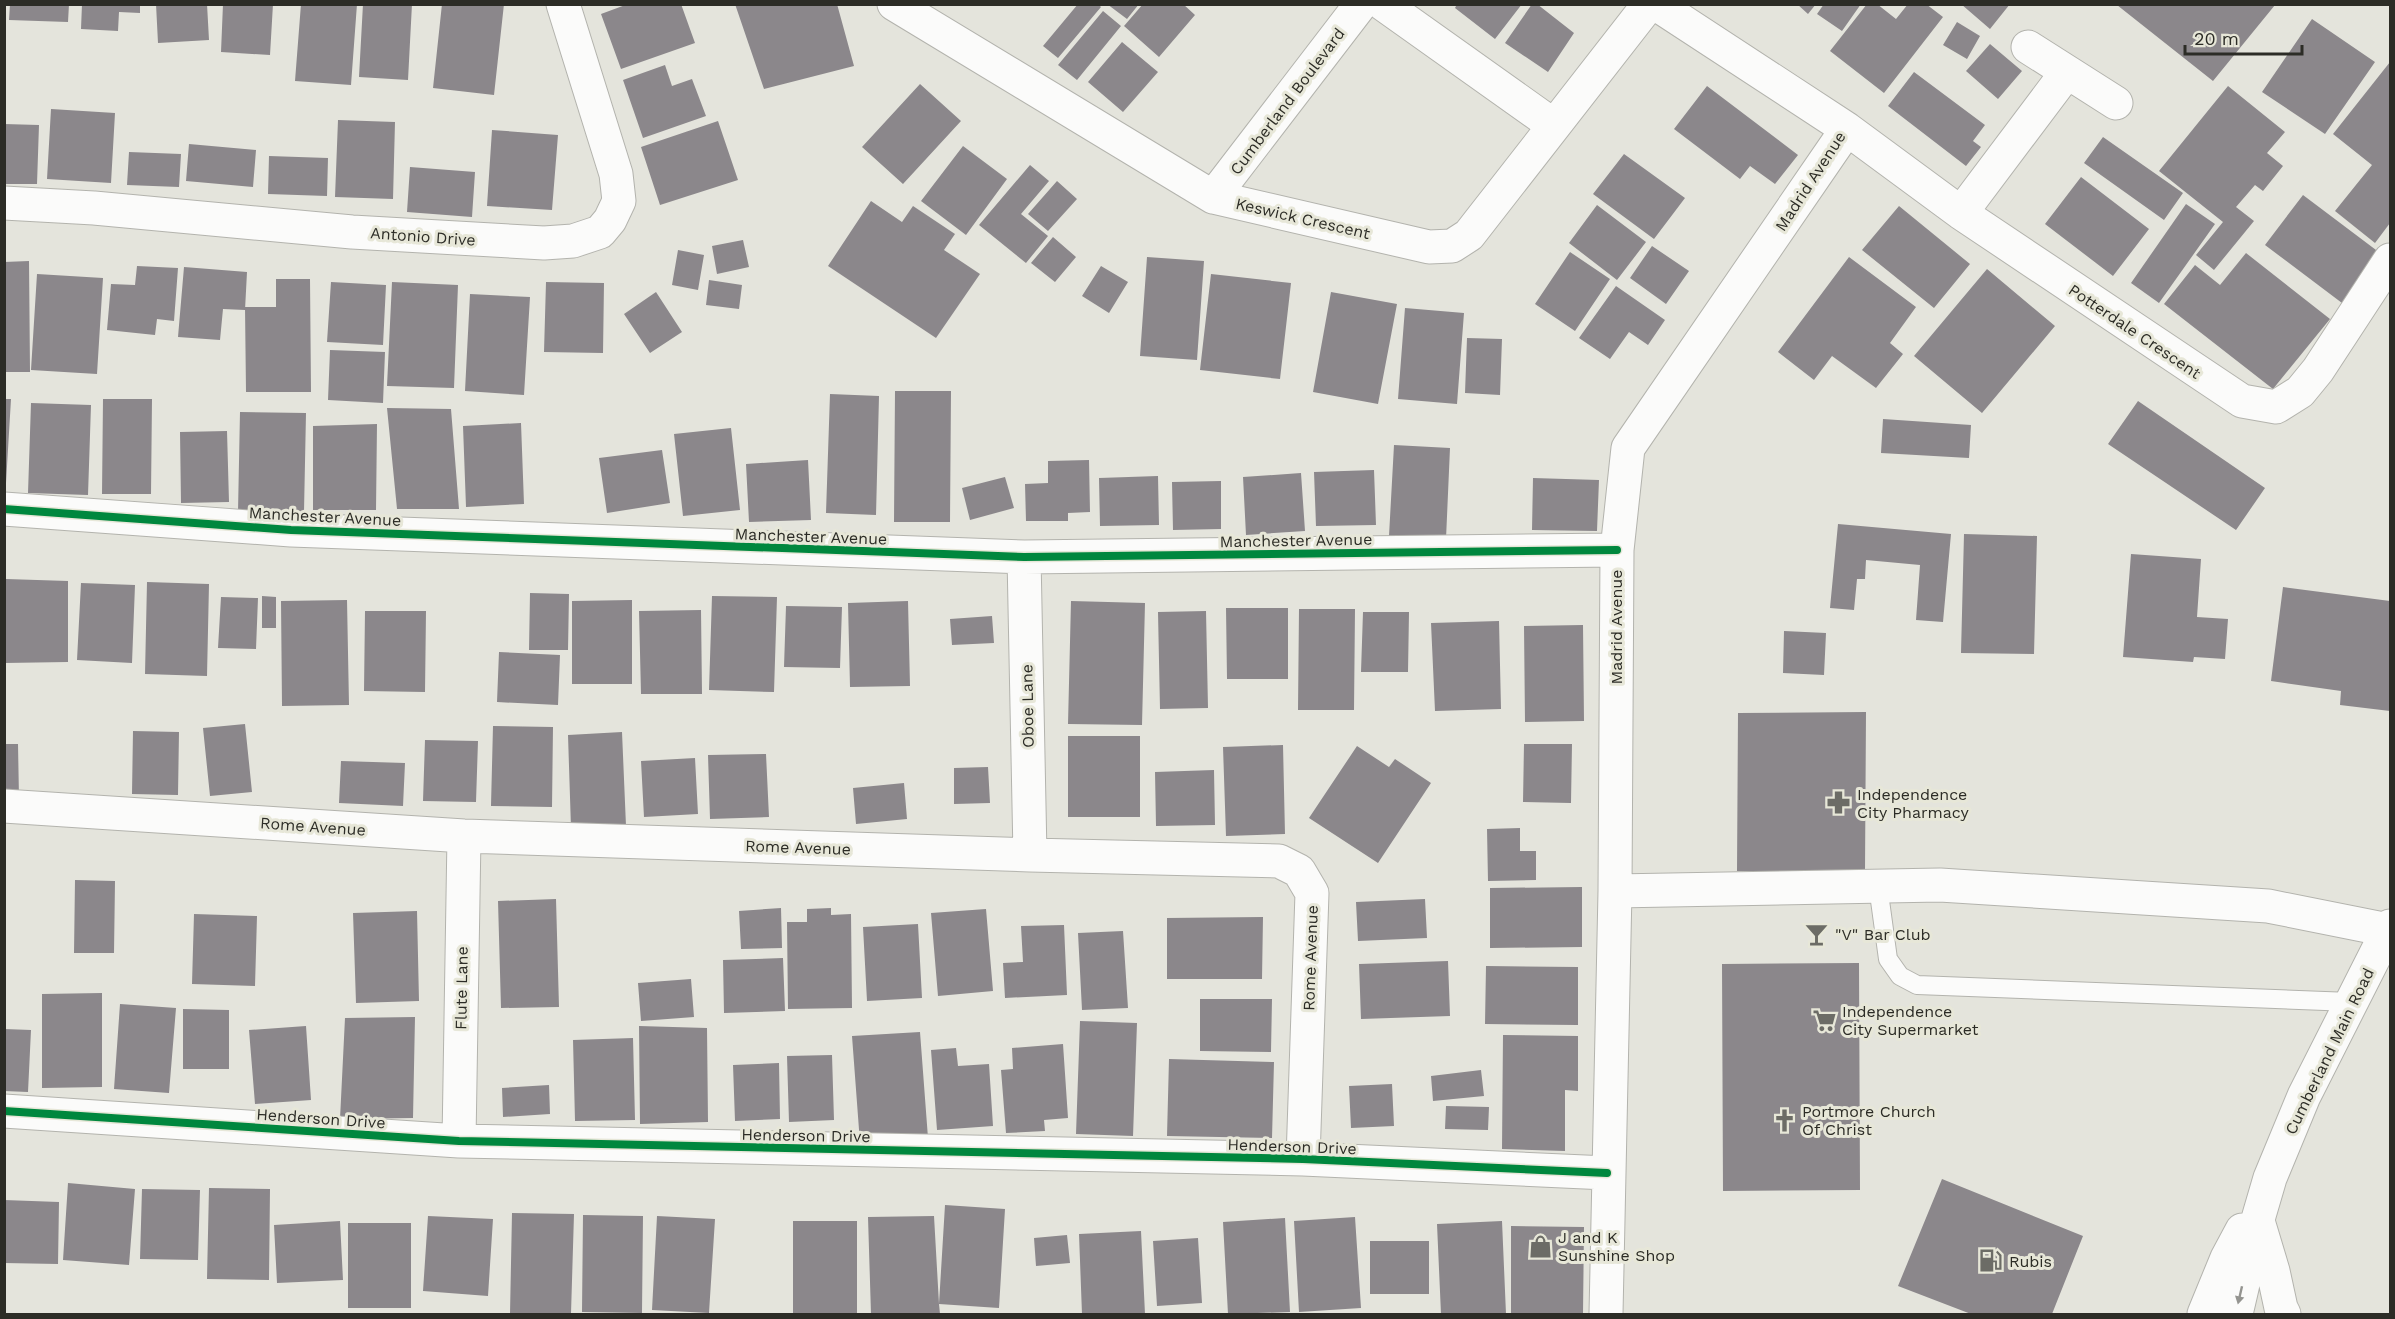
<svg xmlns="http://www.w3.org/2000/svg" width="2395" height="1319" font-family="'Work Sans',sans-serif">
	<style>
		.building { fill: #8b878b }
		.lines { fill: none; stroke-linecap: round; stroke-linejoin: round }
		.lane-casing { stroke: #b3b3ad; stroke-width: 20 }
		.street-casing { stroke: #b3b3ad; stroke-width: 35 }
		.secondary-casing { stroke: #b3b3ad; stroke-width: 35 }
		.lane { stroke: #fbfbfa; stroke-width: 18 }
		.street { stroke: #fbfbfa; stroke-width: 33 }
		.secondary { stroke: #fbfbfa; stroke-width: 33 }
		.cycleway-casing { stroke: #e7e7d8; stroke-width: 11 }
		.cycleway { stroke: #00873e; stroke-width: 8 }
		.oneway { fill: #949490 }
		.labels { text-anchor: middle; stroke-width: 6; stroke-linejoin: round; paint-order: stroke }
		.street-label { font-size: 16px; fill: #2c2c26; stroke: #e7e7d8 }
		.poi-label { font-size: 16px; fill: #2c2c26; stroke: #e7e7d8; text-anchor: start }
	</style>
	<rect width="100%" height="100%" fill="#e4e4dc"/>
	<path class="building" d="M10 4H69L68 22 9 20Z
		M82 4H140V13L119 12 118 31 81 29Z
		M156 4H207L209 40 158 43Z
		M223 4H273L270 55 221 52Z
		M301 4H357L351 85 295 81Z
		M363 4H412L408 80 359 77Z
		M442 4H504L494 95 433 88Z
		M628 4H681L695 43 621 69 601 14Z
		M735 4H837L854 66 764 89Z
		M1078 4H1098L1101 7 1058 58 1043 46Z
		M1107 4H1139L1127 19Z
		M1143 4H1183L1195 15 1159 57 1124 26Z
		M1457 4H1522L1495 39 1455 8Z
		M1532 4H1537L1574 33 1548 72 1505 43Z
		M1797 4H1816L1808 14Z
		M1824 4H1861L1842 31 1817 14Z
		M1867 4H1877L1896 19 1908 4H1926L1943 17 1884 93 1830 51Z
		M1961 4H2010L1990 29Z
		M2117 5H2275L2213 81Z
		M1103 11 1121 26 1077 80 1058 65Z
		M2312 19 2375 62 2325 134 2262 92Z
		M1957 22 1980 36 1967 59 1943 45Z
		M1122 42 1158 72 1123 112 1088 82Z
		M1990 44 2022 71 1998 99 1966 71Z
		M2390 62V223L2375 243 2335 211 2372 165 2333 134Z
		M665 65 672 86 692 79 706 116 643 138 623 80Z
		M1914 72 1985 125 1973 141 1981 147 1966 166 1888 106Z
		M920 84 961 121 903 184 862 147Z
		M1707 86 1798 155 1775 184 1750 166 1740 179 1674 129Z
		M2228 86 2285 132 2267 153 2283 166 2263 191 2255 185 2236 207 2254 221 2214 270 2196 255 2223 222 2159 171Z
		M51 109 115 113 111 183 47 179Z
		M338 120 395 122 393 199 335 197Z
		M718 121 738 180 660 205 641 147Z
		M4 124 39 125 37 184H4Z
		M492 130 558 135 552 210 487 206Z
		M2103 137 2183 193 2164 220 2084 163Z
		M189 144 256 150 253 187 186 181Z
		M963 146 1007 179 966 235 921 201Z
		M129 152 181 154 179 187 127 185Z
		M1624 154 1685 198 1654 239 1593 194Z
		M269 156 328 158 327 196 268 194Z
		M1030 165 1049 181 1021 214 1048 236 1026 263 979 225Z
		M410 167 475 172 472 217 407 212Z
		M2081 177 2149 229 2113 276 2045 224Z
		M1057 181 1077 199 1048 231 1028 214Z
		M2303 195 2380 253 2342 303 2265 245Z
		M871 201 902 222 913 206 955 234 944 250 980 274 936 338 828 266Z
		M2186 204 2215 224 2159 303 2131 283Z
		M1597 205 1646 242 1617 280 1569 243Z
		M1899 206 1970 264 1934 308 1862 250Z
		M1053 237 1076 257 1055 282 1031 263Z
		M743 240 749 267 717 274 712 246Z
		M1652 246 1689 271 1666 304 1630 278Z
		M678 250 704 255 698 290 672 285Z
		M1570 252 1610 279 1575 331 1535 304Z
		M2246 253 2330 319 2273 389 2164 304 2195 265 2220 285Z
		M1147 257 1204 261 1197 360 1140 356Z
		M1849 257 1916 307 1890 343 1903 354 1876 388 1832 356 1814 380 1778 352Z
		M29 261 30 372H4V262Z
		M137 266 178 268 174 321 157 319 155 335 107 330 111 284 135 285Z
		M1101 266 1128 282 1109 313 1082 296Z
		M184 267 247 272 245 310 223 309 220 340 178 337Z
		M1987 269 2055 326 1982 413 1914 356Z
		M37 274 103 278 97 374 31 370Z
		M1211 274 1291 283 1280 379 1200 370Z
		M276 279H310L311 392H246L245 307H276Z
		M709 280 742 285 739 309 706 305Z
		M331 282 386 285 383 345 327 342Z
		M392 282 458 285 454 388 387 386Z
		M546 282 604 283 603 353 544 352Z
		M1616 286 1665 320 1648 345 1629 332 1610 359 1579 338Z
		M656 292 682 332 650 353 624 314Z
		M1331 292 1397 304 1378 404 1313 392Z
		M470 294 530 297 524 395 465 391Z
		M1405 308 1464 313 1457 404 1398 399Z
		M1467 338 1502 339 1500 395 1465 393Z
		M330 350 385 352 383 403 328 400Z
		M895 391H951L950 522H894Z
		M830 394 879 396 876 515 826 513Z
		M4 399H11L6 483H4Z
		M103 399H152L151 494H102Z
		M2138 401 2265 488 2236 530 2108 444Z
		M31 403 91 405 88 495 28 493Z
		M387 408 451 409 459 509H397Z
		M240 412 306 413 304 512H238Z
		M1883 419 1971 425 1969 458 1881 453Z
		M521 423 524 504 466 507 463 426Z
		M377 424 376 510H313V426Z
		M731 428 740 510 683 516 674 434Z
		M227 431 229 502 181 503 180 432Z
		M1394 445 1450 448 1446 539 1389 536Z
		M662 450 670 503 607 513 599 458Z
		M808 460 811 520 749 522 746 464Z
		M1089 460 1090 512 1068 513V521H1026L1025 484 1048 483V461Z
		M1374 470 1376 525 1316 526 1314 472Z
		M1301 473 1305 531 1246 535 1243 477Z
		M1158 476 1159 525 1100 526 1099 478Z
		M1005 477 1014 508 970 520 962 488Z
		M1533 478 1599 480 1597 531 1532 530Z
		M1221 481V529L1173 530 1172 482Z
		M1838 524 1951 534 1943 622 1916 620 1920 565 1866 560 1865 579H1857L1854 610 1830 608Z
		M1964 534 2037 536 2034 654 1961 653Z
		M2131 554 2201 559 2197 617 2228 619 2225 659 2194 657 2193 662 2123 657Z
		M6 579 68 581V662L4 663Z
		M147 582 209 584 207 676 145 674Z
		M81 583 135 585 132 663 77 660Z
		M2283 587 2390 601V711L2340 705 2341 691 2271 681Z
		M530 593 569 594 568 650H529Z
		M262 596 276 597V628H262Z
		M712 596 777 597 774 692 709 690Z
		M221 597 258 598 256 649 218 648Z
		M347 600 349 705 282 706 281 601Z
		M632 600V684H572V601Z
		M908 601 910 686 850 687 848 603Z
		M1071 601 1145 603 1142 725 1068 724Z
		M786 606 842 607 840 668 784 667Z
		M1226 608H1288V679H1227Z
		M1299 609H1355L1354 710H1298Z
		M701 610 702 694H641L639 611Z
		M365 611H426L425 692 364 691Z
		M1206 611 1208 708 1160 709 1158 612Z
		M1363 612H1409L1408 672H1361Z
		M992 616 994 643 952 645 950 619Z
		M1499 621 1501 709 1435 711 1431 623Z
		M1583 625 1584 721 1525 722 1524 626Z
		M1784 631 1826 633 1824 675 1783 673Z
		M499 652 560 655 558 705 497 702Z
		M1866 712 1865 871H1737L1738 713Z
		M245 724 252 792 210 796 203 728Z
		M493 726 553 727 552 807 491 806Z
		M133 731 179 732 178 795 132 794Z
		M622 732 626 826 571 828 568 735Z
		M1068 736H1140V817H1068Z
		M425 740 478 741 476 802 423 801Z
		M4 744H18L19 798 4 799Z
		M1524 744H1572L1571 803 1523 802Z
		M1283 745 1285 834 1226 836 1223 747Z
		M1357 746 1389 767 1395 759 1431 783 1378 863 1309 818Z
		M766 754 769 817 710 819 708 755Z
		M695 758 698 814 644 817 641 761Z
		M341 761 405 763 403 806 339 803Z
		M988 767 990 803 954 804V768Z
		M1214 770 1215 825 1156 826 1155 772Z
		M904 783 907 819 856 824 853 788Z
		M1520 828V851H1536V880L1488 881 1487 829Z
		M75 880 115 881 114 953H74Z
		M1582 887V947L1490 948V888Z
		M556 899 559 1007 501 1008 498 901Z
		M1425 899 1427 938 1358 941 1356 902Z
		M781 908 782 948 741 949 739 911Z
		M831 908V915L851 914 852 1008 788 1009 787 922H807V909Z
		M986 909 993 991 938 996 931 913Z
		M417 911 419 1001 356 1003 353 913Z
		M194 914 257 916 255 986 192 984Z
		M1263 917 1262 979H1167V918Z
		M918 924 922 998 867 1001 863 927Z
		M1064 925 1067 995 1005 998 1003 963 1023 962 1021 926Z
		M1123 931 1128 1008 1082 1010 1078 933Z
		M783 958 785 1011 724 1013 723 960Z
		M1448 961 1450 1016 1361 1019 1359 964Z
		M1859 963 1860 1190 1723 1191 1722 964Z
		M1486 966 1578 967V1025L1485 1024Z
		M691 979 694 1017 641 1021 638 983Z
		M102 993V1087L42 1088V994Z
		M1200 999H1272L1271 1052 1200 1051Z
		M120 1004 176 1008 169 1093 114 1089Z
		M183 1009 229 1010V1069H183Z
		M415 1017 413 1118 340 1119 345 1018Z
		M1080 1021 1137 1023 1133 1136 1076 1134Z
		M306 1026 311 1100 255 1104 249 1030Z
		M639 1026 707 1028 708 1122 640 1124Z
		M4 1029 31 1030 28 1092 4 1091Z
		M920 1032 928 1138 860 1143 852 1036Z
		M1503 1035 1578 1036V1091L1565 1090V1151L1502 1149Z
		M633 1038 635 1120 575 1121 573 1040Z
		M1063 1044 1068 1118 1044 1120 1045 1131 1006 1133 1001 1070 1013 1069 1012 1048Z
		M956 1048 958 1066 989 1064 993 1126 937 1130 931 1050Z
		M832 1055 834 1120 789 1122 787 1056Z
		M1169 1059 1274 1062 1272 1138 1167 1136Z
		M779 1063 780 1119 735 1121 733 1065Z
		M1481 1070 1484 1096 1433 1101 1431 1076Z
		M1392 1084 1394 1126 1351 1128 1349 1086Z
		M549 1085 550 1114 503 1117 502 1088Z
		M1446 1106 1489 1107 1488 1130 1445 1129Z
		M1942 1179 2083 1236 2052 1314H1971L1898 1286Z
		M68 1183 135 1189 129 1265 63 1260Z
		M209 1188 270 1189 269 1280 207 1279Z
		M142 1189 200 1190 198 1260 140 1259Z
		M4 1200 59 1202 58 1264 4 1263Z
		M945 1205 1005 1209 999 1308 939 1304 940 1314H871L868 1217 934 1216 939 1304Z
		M512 1213 574 1214 571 1314H510Z
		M583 1215 643 1216 642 1313 582 1312Z
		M428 1216 493 1219 488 1296 423 1291Z
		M657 1216 715 1219 709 1313 652 1310Z
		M1355 1217 1361 1308 1299 1312 1294 1221Z
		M1285 1218 1290 1312 1228 1314 1223 1222Z
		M340 1221 343 1280 277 1283 274 1225Z
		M793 1221H857V1313L793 1314Z
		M1502 1221 1506 1314H1441L1437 1224Z
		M348 1223H411V1308H348Z
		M1511 1226 1584 1227 1583 1314H1511Z
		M1141 1231 1145 1314H1082L1079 1234Z
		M1067 1235 1070 1263 1036 1266 1034 1238Z
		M1198 1238 1202 1303 1157 1306 1153 1241Z
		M1370 1241H1429V1294H1370Z"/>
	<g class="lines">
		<defs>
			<path id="lane" d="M1878 886 1888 959 1900 976 1917 985 2351 1002"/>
			<path id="street" d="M894 4 1213 197 1429 247 1452 246 1469 235 1649 4
				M1383 4 1553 125
				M2028 47 2116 103
				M1847 129 1961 213 2242 401 2276 407 2300 392 2318 370 2390 260
				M1213 197 1361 4
				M4 203 94 208 352 232 544 243 573 241 600 232 610 220 619 201 616 174 563 4
				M1961 213 2067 72
				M4 509 291 530 1024 557 1617 550
				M1024 557 1030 855
				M4 806 464 836 1030 855 1279 861 1299 871 1312 893 1303 1159
				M1615 891 1940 885 2268 906 2388 930
				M4 1111 459 1141 1303 1159 1607 1173
				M459 1141 464 836
				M1606 1314 1615 891 1617 550 1628 448 1847 129 1656 4"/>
			<path id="secondary" d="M2258 1221 2273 1271 2281 1308 2284 1314
				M2204 1314 2227 1258 2242 1230
				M2236 1314 2258 1219 2270 1178 2304 1096 2390 926"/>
		</defs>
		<use href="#lane" class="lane-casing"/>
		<use href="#street" class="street-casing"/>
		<use href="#secondary" class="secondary-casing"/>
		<use href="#lane" class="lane"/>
		<use href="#street" class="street"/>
		<use href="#secondary" class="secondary"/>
		<defs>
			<path id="cycleway" d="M4 509 291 530 1024 557 1617 550
				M4 1111 459 1141 1303 1159 1607 1173"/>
		</defs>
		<use href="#cycleway" class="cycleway-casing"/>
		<use href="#cycleway" class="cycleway"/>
	</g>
	<defs><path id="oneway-solid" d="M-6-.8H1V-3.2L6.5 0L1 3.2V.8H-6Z" transform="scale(1.5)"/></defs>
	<use class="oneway" href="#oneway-solid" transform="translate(2240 1295) rotate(103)"/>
	<defs>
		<symbol id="pharmacy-bare" viewBox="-9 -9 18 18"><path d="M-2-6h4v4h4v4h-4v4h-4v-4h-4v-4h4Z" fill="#6c6c66" stroke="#e7e7d8" stroke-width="2.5" paint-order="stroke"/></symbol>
		<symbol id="bar-bare" viewBox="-9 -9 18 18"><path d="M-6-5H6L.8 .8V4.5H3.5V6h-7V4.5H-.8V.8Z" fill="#6c6c66" stroke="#e7e7d8" stroke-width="2.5" paint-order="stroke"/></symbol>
		<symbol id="supermarket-bare" viewBox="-9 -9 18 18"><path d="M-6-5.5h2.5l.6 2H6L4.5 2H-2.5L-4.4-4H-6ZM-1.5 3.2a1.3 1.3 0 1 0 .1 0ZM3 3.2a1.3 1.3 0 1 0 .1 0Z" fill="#6c6c66" stroke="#e7e7d8" stroke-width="2.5" paint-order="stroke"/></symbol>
		<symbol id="church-bare" viewBox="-9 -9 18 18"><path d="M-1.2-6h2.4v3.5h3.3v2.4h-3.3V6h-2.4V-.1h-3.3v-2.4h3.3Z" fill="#6c6c66" stroke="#e7e7d8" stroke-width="2.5" paint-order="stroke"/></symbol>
		<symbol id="shop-bare" viewBox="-9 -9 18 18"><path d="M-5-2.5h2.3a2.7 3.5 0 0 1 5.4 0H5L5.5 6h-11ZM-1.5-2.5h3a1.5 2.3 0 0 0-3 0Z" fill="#6c6c66" stroke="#e7e7d8" stroke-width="2.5" paint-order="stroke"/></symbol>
		<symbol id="fuel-bare" viewBox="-9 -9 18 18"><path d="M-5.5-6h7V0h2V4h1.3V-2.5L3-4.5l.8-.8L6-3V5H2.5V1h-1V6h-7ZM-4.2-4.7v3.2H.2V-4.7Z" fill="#6c6c66" stroke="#e7e7d8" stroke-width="2.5" paint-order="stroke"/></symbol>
	</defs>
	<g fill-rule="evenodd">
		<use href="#pharmacy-bare" x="1822" y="786" width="33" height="33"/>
		<use href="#bar-bare" x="1800" y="918" width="33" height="33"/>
		<use href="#supermarket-bare" x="1808" y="1004" width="33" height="33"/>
		<use href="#church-bare" x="1768" y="1104" width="33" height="33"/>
		<use href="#shop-bare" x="1524" y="1230" width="33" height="33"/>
		<use href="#fuel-bare" x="1974" y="1244" width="33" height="33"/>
	</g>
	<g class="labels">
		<g class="street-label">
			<text transform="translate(1287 101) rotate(-53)" y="6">Cumberland Boulevard</text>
			<text transform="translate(1810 181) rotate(-57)" y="6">Madrid Avenue</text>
			<text transform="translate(1303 218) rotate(13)" y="6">Keswick Crescent</text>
			<text transform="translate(423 236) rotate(4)" y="6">Antonio Drive</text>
			<text transform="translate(2135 331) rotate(34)" y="6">Potterdale Crescent</text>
			<text transform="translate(325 516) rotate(3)" y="6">Manchester Avenue</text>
			<text transform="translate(811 536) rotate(2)" y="6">Manchester Avenue</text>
			<text transform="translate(1296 540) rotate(-1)" y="6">Manchester Avenue</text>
			<text transform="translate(1616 627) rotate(-90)" y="6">Madrid Avenue</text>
			<text transform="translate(1027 706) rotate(-91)" y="6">Oboe Lane</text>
			<text transform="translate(313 826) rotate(4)" y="6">Rome Avenue</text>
			<text transform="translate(798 847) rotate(2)" y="6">Rome Avenue</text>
			<text transform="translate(1310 958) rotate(-88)" y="6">Rome Avenue</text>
			<text transform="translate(461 988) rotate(-89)" y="6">Flute Lane</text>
			<text transform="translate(2329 1051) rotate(-64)" y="6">Cumberland Main Road</text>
			<text transform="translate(321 1118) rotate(4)" y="6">Henderson Drive</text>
			<text transform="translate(806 1135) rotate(1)" y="6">Henderson Drive</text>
			<text transform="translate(1292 1146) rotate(2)" y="6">Henderson Drive</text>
		</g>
		<g class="poi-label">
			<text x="1857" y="800">Independence<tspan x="1857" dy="18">City Pharmacy</tspan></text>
			<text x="1835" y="940">"V" Bar Club</text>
			<text x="1842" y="1017">Independence<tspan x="1842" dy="18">City Supermarket</tspan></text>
			<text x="1802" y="1117">Portmore Church<tspan x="1802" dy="18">Of Christ</tspan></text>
			<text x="1558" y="1243">J and K<tspan x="1558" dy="18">Sunshine Shop</tspan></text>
			<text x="2009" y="1267">Rubis</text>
		</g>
	</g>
	<rect width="2395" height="1319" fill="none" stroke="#2c2c26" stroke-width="12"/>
	<path d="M2185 45v9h117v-9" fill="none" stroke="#2c2c26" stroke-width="3"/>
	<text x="2194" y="45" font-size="18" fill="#2c2c26" stroke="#e7e7d8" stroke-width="4.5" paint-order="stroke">20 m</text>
</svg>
